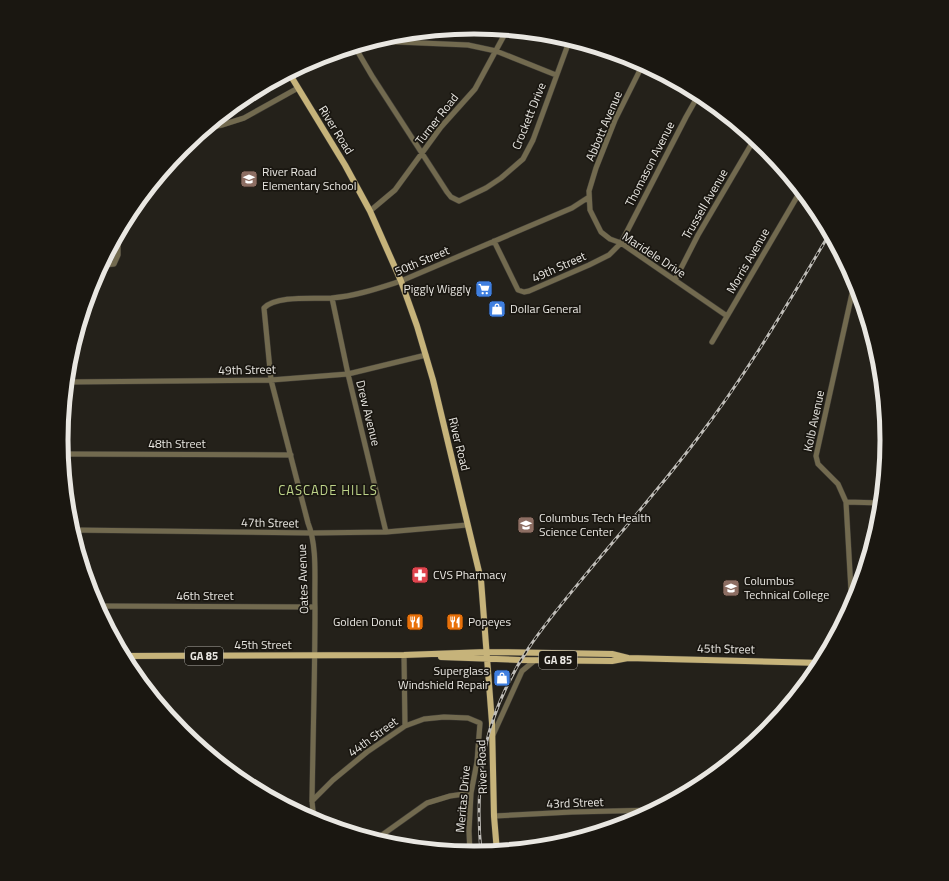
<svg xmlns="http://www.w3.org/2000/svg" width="949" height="881" font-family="'Titillium Web',sans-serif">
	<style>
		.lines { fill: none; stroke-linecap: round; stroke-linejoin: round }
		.minor-casing { stroke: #403d36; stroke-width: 6 }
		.major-casing { stroke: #403d36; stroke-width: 7 }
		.minor { stroke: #726a4f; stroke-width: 5 }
		.major { stroke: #c6b37a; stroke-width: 6 }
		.rail-casing { stroke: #bfbdb8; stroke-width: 3 }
		.rail { stroke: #1a1711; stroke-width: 1.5; stroke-dasharray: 4.5; stroke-linecap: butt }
		.labels { text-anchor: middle; stroke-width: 3.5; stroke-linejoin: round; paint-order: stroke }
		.shield { fill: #1a1711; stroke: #aba9a3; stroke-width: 1 }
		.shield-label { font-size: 11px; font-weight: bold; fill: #e9e7e2 }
		.street-label { font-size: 12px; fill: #e9e7e2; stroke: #1a1711 }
		.poi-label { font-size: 12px; fill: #e9e7e2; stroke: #1a1711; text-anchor: start }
		.neighbourhood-label { font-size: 13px; letter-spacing: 1px; fill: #bdd389; stroke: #1a1711 }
		.rim { fill: none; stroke: #e9e7e2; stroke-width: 5 }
	</style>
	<rect width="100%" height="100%" fill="#24211a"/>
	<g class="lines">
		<defs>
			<path id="minor" d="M375 41 468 45 496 51 556 75
				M355 47 372 76 447 192 451 197 459 201 486 188 501 178 523 159 533 140 570 39
				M643 64 615 120 596 168 589 191 590 210 601 232 610 239 621 243 727 316
				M207 128 222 125 244 118 298 88
				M370 211 395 190 441 127 475 89 507 30
				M494 241 518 290 524 292 529 291 589 265 609 255 621 243 686 117 699 94
				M102 264 103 265 114 264 118 255V234
				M675 280 698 235 755 138
				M332 298 348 374 386 532
				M712 342 801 190
				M67 382 271 380 348 374 426 355
				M62 454 291 455
				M846 502 882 503
				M72 530 312 533 386 532 467 525
				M96 606 315 607
				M852 608 846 502 838 484 818 464 816 456 855 280
				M404 655 405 726
				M493 735 522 671 534 661
				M312 801 333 780 367 752 405 726 424 719 444 717 468 718 480 723 477 762 471 793 469 831 470 854
				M494 816 572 812 656 810
				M314 821 312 801C313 736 315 672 315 608 314 582 318 548 308 523L271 380 264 308C276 295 315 299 332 298 356 296 379 288 401 281L572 208 589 197
				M375 840 427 803 450 796 471 793"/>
			<path id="major" d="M289 73 345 165 370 211 401 281 417 326 433 380 481 580 492 723 494 816 497 852
				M123 656 404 655 487 652 612 654 628 658
				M441 657 520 660 612 661 628 658 822 663"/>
		</defs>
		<use href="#minor" class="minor-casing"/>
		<use href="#major" class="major-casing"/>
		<use href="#minor" class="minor"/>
		<use href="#major" class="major"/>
		<defs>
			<path id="rail" d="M481 853C477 809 478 765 492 723 511 664 544 625 583 578 621 532 661 487 697 439 747 374 788 303 830 233"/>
		</defs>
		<use href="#rail" class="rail-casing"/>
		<use href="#rail" class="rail"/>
	</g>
	<defs>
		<symbol id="school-square" viewBox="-11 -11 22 22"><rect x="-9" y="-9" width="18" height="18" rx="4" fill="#8d6e63" stroke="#1a1711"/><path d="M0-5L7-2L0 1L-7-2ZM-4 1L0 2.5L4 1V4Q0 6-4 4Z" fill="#fff"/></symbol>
		<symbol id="supermarket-square" viewBox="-11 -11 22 22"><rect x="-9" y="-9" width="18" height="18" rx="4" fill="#3f7fe0" stroke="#1a1711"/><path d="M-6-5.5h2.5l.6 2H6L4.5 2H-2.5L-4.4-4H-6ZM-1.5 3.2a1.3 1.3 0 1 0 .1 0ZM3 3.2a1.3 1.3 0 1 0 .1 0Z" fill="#fff"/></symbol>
		<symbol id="shop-square" viewBox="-11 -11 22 22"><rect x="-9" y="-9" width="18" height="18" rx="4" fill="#3f7fe0" stroke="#1a1711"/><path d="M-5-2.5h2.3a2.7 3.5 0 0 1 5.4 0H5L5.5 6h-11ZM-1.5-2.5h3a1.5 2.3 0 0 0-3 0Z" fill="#fff"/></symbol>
		<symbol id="university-square" viewBox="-11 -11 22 22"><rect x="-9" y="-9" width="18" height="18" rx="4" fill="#8d6e63" stroke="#1a1711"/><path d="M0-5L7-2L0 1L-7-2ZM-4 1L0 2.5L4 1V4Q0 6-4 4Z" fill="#fff"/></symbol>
		<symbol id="pharmacy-square" viewBox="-11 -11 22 22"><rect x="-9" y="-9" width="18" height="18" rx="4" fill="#e0444e" stroke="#1a1711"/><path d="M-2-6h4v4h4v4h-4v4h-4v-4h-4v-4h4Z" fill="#fff"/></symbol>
		<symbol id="restaurant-square" viewBox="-11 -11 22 22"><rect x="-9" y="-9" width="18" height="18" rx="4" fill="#e8710a" stroke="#1a1711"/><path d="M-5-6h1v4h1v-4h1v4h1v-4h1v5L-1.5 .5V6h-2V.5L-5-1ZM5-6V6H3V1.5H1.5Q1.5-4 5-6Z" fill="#fff"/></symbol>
	</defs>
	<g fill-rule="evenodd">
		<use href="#school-square" x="239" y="169" width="20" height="20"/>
		<use href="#supermarket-square" x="474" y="279" width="20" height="20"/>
		<use href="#shop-square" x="487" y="299" width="20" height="20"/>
		<use href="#university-square" x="516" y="515" width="20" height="20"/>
		<use href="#pharmacy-square" x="410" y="565" width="20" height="20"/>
		<use href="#university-square" x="721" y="578" width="20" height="20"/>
		<use href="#restaurant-square" x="405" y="612" width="20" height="20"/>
		<use href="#restaurant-square" x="445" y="612" width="20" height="20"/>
		<use href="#shop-square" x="492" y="668" width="20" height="20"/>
	</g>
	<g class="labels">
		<g class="shield">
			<rect x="185" y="647" width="38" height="18" rx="3"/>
			<rect x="539" y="651" width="38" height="18" rx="3"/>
		</g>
		<g class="shield-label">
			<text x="204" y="660">GA 85</text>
			<text x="558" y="664">GA 85</text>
		</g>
		<g class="street-label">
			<text transform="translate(529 116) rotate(-68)" y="4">Crockett Drive</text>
			<text transform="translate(437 119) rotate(-52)" y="4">Turner Road</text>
			<text transform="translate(604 126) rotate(-67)" y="4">Abbott Avenue</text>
			<text transform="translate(336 130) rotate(58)" y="4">River Road</text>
			<text transform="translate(650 164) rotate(-63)" y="4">Thomason Avenue</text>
			<text transform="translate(705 204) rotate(-60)" y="4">Trussell Avenue</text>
			<text transform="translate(654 255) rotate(33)" y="4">Maridele Drive</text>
			<text transform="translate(422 261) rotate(-23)" y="4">50th Street</text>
			<text transform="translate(748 261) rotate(-60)" y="4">Morris Avenue</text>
			<text transform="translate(559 267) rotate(-24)" y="4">49th Street</text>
			<text transform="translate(247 370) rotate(-1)" y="4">49th Street</text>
			<text transform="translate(368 413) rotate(76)" y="4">Drew Avenue</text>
			<text transform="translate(814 421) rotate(-78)" y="4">Kolb Avenue</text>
			<text x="177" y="448">48th Street</text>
			<text transform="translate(459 444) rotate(76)" y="4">River Road</text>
			<text transform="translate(270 523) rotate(1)" y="4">47th Street</text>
			<text transform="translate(303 579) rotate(-92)" y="4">Oates Avenue</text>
			<text x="205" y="600">46th Street</text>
			<text x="263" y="649">45th Street</text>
			<text transform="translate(726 649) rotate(1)" y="4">45th Street</text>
			<text transform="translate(373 737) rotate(-36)" y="4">44th Street</text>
			<text transform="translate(482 767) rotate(-92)" y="4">River Road</text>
			<text transform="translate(463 799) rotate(-85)" y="4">Meritas Drive</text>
			<text transform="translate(575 803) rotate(-2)" y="4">43rd Street</text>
		</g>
		<g class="poi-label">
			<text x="262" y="176">River Road<tspan x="262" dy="14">Elementary School</tspan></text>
			<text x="471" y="293" text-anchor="end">Piggly Wiggly</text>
			<text x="510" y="313">Dollar General</text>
			<text x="539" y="522">Columbus Tech Health<tspan x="539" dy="14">Science Center</tspan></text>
			<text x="433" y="579">CVS Pharmacy</text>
			<text x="744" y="585">Columbus<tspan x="744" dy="14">Technical College</tspan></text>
			<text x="402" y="626" text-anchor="end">Golden Donut</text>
			<text x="468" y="626">Popeyes</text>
			<text x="489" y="675" text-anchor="end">Superglass<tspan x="489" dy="14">Windshield Repair</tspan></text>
		</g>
		<g class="neighbourhood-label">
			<text x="328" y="495">CASCADE HILLS</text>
		</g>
	</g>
	<path d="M0 0H949V881H0ZM68 440a406 406 0 1 1 812 0a406 406 0 1 1-812 0Z" fill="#1a1711" fill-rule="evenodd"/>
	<path class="rim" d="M68 440a406 406 0 1 1 812 0a406 406 0 1 1-812 0Z"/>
</svg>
